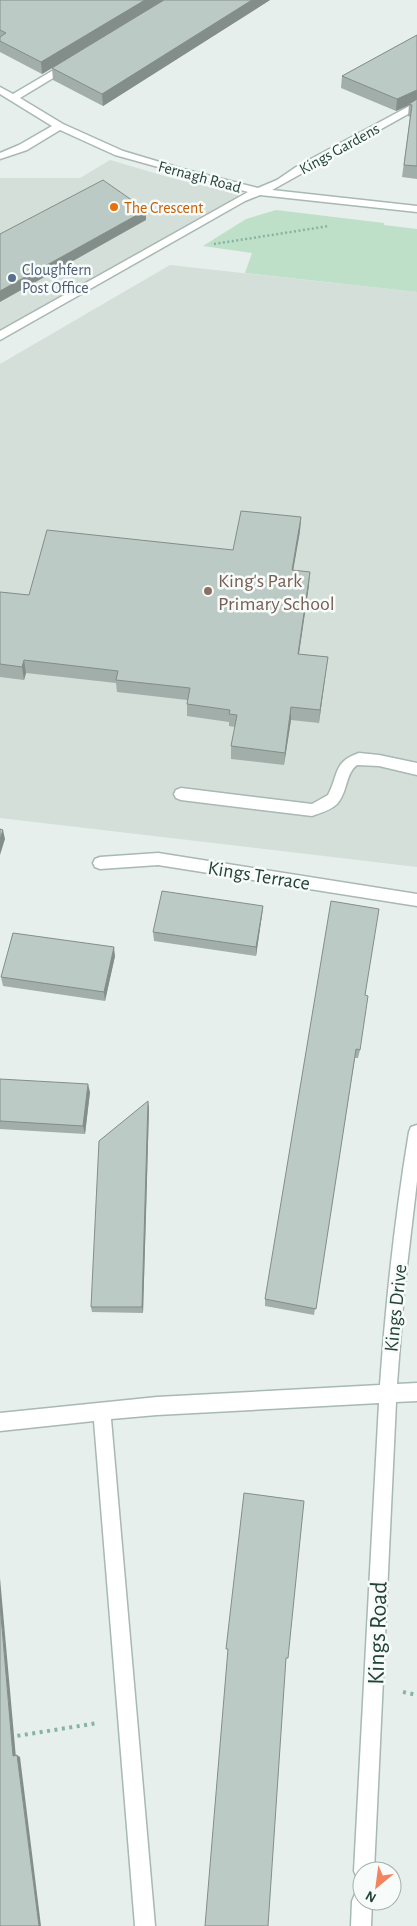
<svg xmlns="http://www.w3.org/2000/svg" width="417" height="1926" font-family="'Alegreya Sans',sans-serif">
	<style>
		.built { fill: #d4dfda }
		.green { fill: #bfe0c8 }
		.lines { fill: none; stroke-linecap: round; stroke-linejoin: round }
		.minor-casing { stroke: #a8b8b2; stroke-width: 3 }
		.path-far1 { stroke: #86b3a5; stroke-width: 2.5; stroke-dasharray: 2 2.5; stroke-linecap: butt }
		.path { stroke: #86b3a5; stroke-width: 4; stroke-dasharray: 3 4.5; stroke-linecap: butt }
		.minor { fill: #fff; fill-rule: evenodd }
		.wall { fill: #a1aea9 }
		.shaded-wall { fill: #838d89 }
		.building { fill: #bbcac4; stroke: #838d89 }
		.food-dot { fill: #e8710a; stroke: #f7fbf9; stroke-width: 2 }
		.service-dot { fill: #5c6f8a; stroke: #f7fbf9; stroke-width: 2 }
		.education-dot { fill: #8d6e63; stroke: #f7fbf9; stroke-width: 2 }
		.labels { text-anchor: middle; stroke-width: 5; stroke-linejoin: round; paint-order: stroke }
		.far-street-label { font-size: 16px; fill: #24423a; stroke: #f7fbf9 }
		.far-food-label { font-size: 16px; fill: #c56008; stroke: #f7fbf9; text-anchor: start }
		.far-service-label { font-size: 16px; fill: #4e5e75; stroke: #f7fbf9; text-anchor: start }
		.education-label { font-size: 20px; fill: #785e54; stroke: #f7fbf9; text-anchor: start }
		.street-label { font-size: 20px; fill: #24423a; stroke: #f7fbf9 }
		.near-street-label { font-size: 24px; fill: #24423a; stroke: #f7fbf9 }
	</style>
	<rect width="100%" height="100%" fill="#e6efeb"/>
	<path class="built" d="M110 160 175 179 248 196 0 336V178H80Z
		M170 265 417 292V867L0 818V364Z"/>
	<path class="green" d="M276 210 384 223V225L417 229V292L245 273 252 253 203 246 246 219Z"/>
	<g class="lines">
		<defs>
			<path id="minor" d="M69 61 74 64 73 66 20 98 63 124 123 151 183 169 258 188 277 180 296 167 417 102V109L272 190 417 206V212L260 195 245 201 0 340V331L248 192 115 155 60 130 27 150 0 159V153L19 145 52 126 0 94V87L13 94Z
				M359 753 379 755 417 763V775L379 766 357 765C345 774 348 792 337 804 331 810 320 813 312 816L181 800 176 798 174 794 176 790 181 788 312 804 328 795C339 774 333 762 359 753Z
				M158 853 417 894V906L158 865 100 869 95 867 93 863 95 859 100 857Z
				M417 1125V1181L404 1292 397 1384 417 1383V1401L396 1402 374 1871H362V1880L357 1878 354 1871 379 1403 157 1415 111 1419 155 1926H135L94 1421 0 1431V1413L157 1397 380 1385C386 1300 395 1216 409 1132L411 1127Z
				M362 1891V1901H372L371 1926H351L352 1901 355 1894Z"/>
		</defs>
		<use href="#minor" class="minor-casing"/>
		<path class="path-far1" d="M214 244 329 226"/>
		<path class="path" d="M403 1692 417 1695
			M10 1737 98 1723"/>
		<use href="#minor" class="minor"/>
	</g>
	<path class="wall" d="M0 0H270L103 106 53 80 52 68 61 63 42 74 0 52Z
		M417 35V179L402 177 410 117 408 116 409 105 396 111 341 88 342 76Z
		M301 517 300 531 293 570 309 585 299 654 328 657 319 723 291 720 284 765 231 759V746L235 727 229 726V722L187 716V700L117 692 116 683 26 673 24 680 0 677V592L29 595 233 550Z
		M263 906 262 915 256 956 154 941 153 932Z
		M115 956 105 1001 3 986 1 977Z
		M365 995 360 1050 358 1058H355L314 1315 265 1306V1299Z
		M0 1079 90 1092 85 1134 0 1129Z
		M149 1108 143 1313 92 1312 91 1307Z"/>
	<path class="shaded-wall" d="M145 0H164L42 74 41 62Z
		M252 0H270L103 106 102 94Z
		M417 90V101L409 104V105L396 111 397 99Z
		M146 210V220L0 302V291Z
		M301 517 300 531 291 583 292 570Z
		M310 572 309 585 297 667 298 654Z
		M328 657 326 670 319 723 320 710Z
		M24 660 26 673 24 680 22 667Z
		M291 707V720L284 765 285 753Z
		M3 830 5 839 0 855V839Z
		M263 906 262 915 256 956V947Z
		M114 947 115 956 105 1001 104 992Z
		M88 1084 90 1092 85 1134 83 1126Z
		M148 1101 149 1108 146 1215 143 1313 142 1307Z
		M0 1578 16 1758 13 1756 0 1604Z
		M17 1755 20 1757 41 1926H39Z"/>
	<path class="building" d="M0 0H145L41 62 0 41V37L6 33 0 30Z
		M164 0H252L102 94 52 68Z
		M417 35V90L397 99 342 76Z
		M417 99V166L404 165 412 105 409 104Z
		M103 180 146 210 0 291V234Z
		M241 511 301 517 292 570 310 572 298 654 328 657 320 710 291 707 285 753 231 746 237 715 229 714 230 710 187 704 190 688 116 680 118 671 24 660 22 667 0 664V592L29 595 47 530 233 550Z
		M0 829 3 830 0 839Z
		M162 891 263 906 256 947 153 932Z
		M331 901 379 909 365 995 368 996 360 1050 356 1049 316 1309 265 1299Z
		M13 933 114 947 104 992 1 977Z
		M0 1079 88 1084 83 1126 0 1121Z
		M148 1101 142 1307H91L99 1141Z
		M244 1493 304 1501 288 1658H286L268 1926H205L228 1649H226Z
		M0 1604 13 1756 17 1755 39 1926H0Z"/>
	<circle class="food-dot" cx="114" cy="207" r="5"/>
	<circle class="service-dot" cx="12" cy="278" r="5"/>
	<circle class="education-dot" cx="208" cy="591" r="5"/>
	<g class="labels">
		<g class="far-street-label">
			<text transform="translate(339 148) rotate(-29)" y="6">Kings Gardens</text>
			<text transform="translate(200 176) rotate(15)" y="6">Fernagh Road</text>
		</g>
		<g class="far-food-label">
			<text x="124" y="213">The Crescent</text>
		</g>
		<g class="far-service-label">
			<text x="22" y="275">Cloughfern<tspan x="22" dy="18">Post Office</tspan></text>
		</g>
		<g class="education-label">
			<text x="218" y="587">King's Park<tspan x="218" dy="23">Primary School</tspan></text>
		</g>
		<g class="street-label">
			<text transform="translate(259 875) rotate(9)" y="7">Kings Terrace</text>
			<text transform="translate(395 1308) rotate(-84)" y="7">Kings Drive</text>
		</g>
		<g class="near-street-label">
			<text transform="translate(377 1633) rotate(-88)" y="8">Kings Road</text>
		</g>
	</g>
	<g transform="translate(377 1886) rotate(209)"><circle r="24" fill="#f7fbf9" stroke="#a3b1ad"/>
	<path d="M0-4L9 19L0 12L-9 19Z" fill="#f4845f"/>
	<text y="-8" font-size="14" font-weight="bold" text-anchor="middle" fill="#24423a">N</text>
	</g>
</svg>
